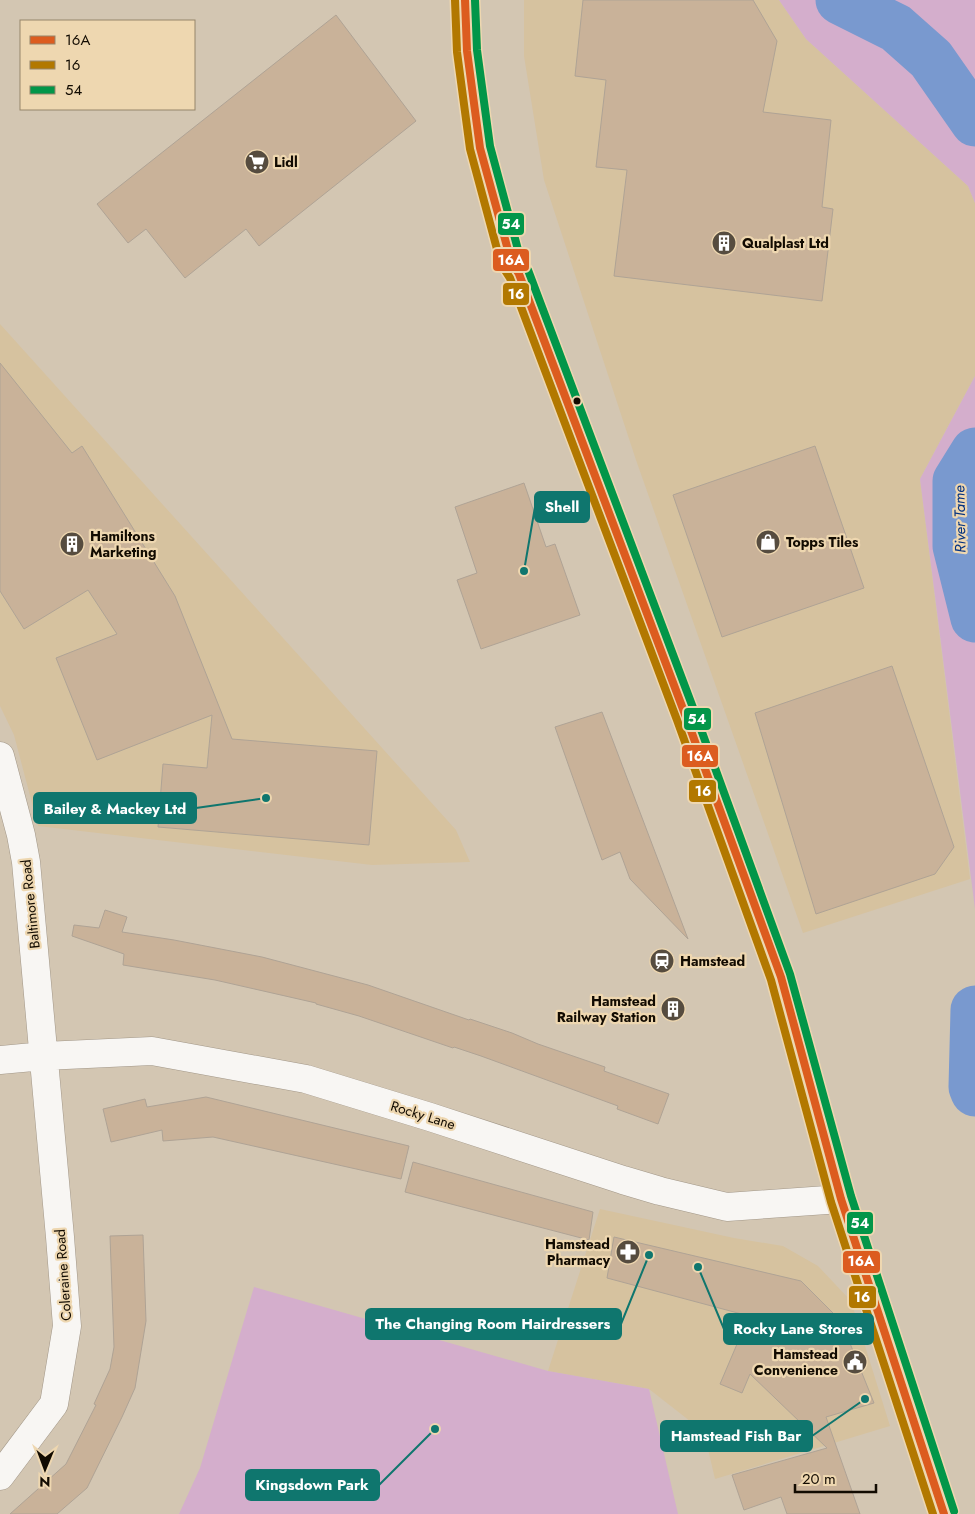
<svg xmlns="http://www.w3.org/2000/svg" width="975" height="1514" font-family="Jost,sans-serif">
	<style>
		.built { fill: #d6c29f }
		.green { fill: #d4aecc }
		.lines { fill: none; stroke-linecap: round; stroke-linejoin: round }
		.river { stroke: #7999cf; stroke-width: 49 }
		.building { fill: #c9b299; stroke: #afa395 }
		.minor-casing { stroke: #a29788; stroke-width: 29 }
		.major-casing { stroke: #a29788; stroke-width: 29 }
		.minor { stroke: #f8f6f3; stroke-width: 28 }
		.major { stroke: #f8f6f3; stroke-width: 28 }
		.bus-1-casing { stroke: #eed7b0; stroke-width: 11 }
		.bus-2-casing { stroke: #eed7b0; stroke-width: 11 }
		.bus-3-casing { stroke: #eed7b0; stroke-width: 11 }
		.bus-1 { stroke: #dc5c1f; stroke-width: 8 }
		.bus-2 { stroke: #b27800; stroke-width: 8 }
		.bus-3 { stroke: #029649; stroke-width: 8 }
		.bus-dot { fill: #120b01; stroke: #eed7b0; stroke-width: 2 }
		.labels { text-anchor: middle; stroke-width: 4.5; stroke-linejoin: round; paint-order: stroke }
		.poi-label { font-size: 14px; font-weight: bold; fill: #120b01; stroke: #eed7b0; text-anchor: start }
		.street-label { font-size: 14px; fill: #120b01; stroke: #eed7b0 }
		.water-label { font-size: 15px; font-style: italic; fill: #053380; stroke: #eed7b0 }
		.leader { fill: none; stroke: #0f766e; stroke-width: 2 }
		.callout-dot { fill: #0f766e; stroke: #eed7b0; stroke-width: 2 }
		.callout { fill: #0f766e; stroke: #0f766e; stroke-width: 2 }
		.callout-label { font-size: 15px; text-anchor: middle; font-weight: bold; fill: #fff }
		.line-badge { stroke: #eed7b0; stroke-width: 2 }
		.badge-label { font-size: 14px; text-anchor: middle; font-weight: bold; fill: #fff }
	</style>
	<rect width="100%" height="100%" fill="#d3c6b2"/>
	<path class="built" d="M524 0H779L806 39 968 186 975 203V376L920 479 970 879 803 933 636 460 544 180 524 56Z
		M0 324 456 830 470 862 372 865 38 826 14 735 0 706Z
		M600 1209 734 1238 783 1246 818 1266 851 1301 890 1426 715 1479 704 1432 649 1389 548 1371Z"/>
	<path class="green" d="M779 0H975V203L968 186 806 39Z
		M975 376V909L920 479Z
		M254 1287 548 1371 649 1389 678 1514H179L200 1468Z"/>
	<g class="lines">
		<path class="river" d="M840 0 896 28 931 59 975 122
			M975 452 957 481V546L975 618
			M975 1010 973 1087 975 1092"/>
	</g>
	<path class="building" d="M583 0H753L777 41 763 112 831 120 822 207 833 209 822 301 614 276 627 170 596 167 606 80 575 76Z
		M336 15 416 121 259 246 246 229 185 278 146 229 128 243 97 204Z
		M0 363 72 453 82 446 175 596 232 739 377 751 369 845 158 827 163 764 207 768 212 715 97 760 56 658 117 634 88 590 24 629 0 591Z
		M815 446 864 588 722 637 673 495Z
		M524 483 546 547 555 544 580 615 481 649 457 580 477 573 455 507Z
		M892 666 954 847 935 874 816 914 755 713Z
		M602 712 688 939 630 879 620 852 602 860 555 727Z
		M105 910 127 917 122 932 174 940 262 957 368 985 469 1020 470 1019 512 1033 538 1044 605 1067 604 1071 669 1094 658 1124 617 1109 618 1106 481 1056 454 1047 453 1048 359 1016 316 1004V1003L215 980 123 965 124 954 72 936 74 925 99 928Z
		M206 1097 409 1146 401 1179 213 1137 163 1141 162 1130 111 1142 103 1109 145 1099 147 1107Z
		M413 1162 593 1212 589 1240 405 1192Z
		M143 1235 146 1321 135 1388 122 1417 87 1488 57 1514H10L66 1464 96 1405 94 1404 110 1369 114 1347 110 1236Z
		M614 1237 801 1281 841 1321 874 1403 826 1417 860 1514H787L781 1497 744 1510 732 1475 827 1448 750 1374 742 1393 720 1384 749 1316 607 1278Z"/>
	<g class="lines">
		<defs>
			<path id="minor" d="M0 756 21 835 26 862 60 1237 67 1326 54 1404 0 1476
				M0 1060 44 1056 152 1051 306 1079 430 1117 623 1180 660 1191 727 1207 841 1199"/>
			<path id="major" d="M465 0 467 51 480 148 511 261 519 274 686 717 781 977 841 1199 944 1514"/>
		</defs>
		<use href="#minor" class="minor-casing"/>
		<use href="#major" class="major-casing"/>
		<use href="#minor" class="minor"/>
		<use href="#major" class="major"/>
		<defs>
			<path id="bus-1" d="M465 0 467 51 480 148 511 261 519 274 686 717 781 977 841 1199 944 1514"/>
			<path id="bus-2" d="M455 0 457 52 470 149 501 264 510 278 677 720 771 980 831 1202 933 1514"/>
			<path id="bus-3" d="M475 0 477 50 490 146 520 257 528 270 695 713 790 974 851 1196 954 1511"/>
		</defs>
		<use href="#bus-1" class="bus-1-casing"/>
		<use href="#bus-2" class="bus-2-casing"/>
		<use href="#bus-3" class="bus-3-casing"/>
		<use href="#bus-1" class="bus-1"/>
		<use href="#bus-2" class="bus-2"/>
		<use href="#bus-3" class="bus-3"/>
	</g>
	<defs>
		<symbol id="supermarket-disc" viewBox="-11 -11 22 22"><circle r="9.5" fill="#564c3f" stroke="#eed7b0"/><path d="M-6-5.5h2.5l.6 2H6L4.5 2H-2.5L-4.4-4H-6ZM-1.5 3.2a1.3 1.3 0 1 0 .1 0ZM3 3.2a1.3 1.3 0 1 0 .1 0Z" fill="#fff"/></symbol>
		<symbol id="building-disc" viewBox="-11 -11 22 22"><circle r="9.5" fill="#564c3f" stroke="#eed7b0"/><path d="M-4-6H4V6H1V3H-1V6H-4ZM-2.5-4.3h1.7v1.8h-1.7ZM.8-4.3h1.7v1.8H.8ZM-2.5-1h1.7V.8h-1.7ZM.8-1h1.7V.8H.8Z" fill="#fff"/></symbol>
		<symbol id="shop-disc" viewBox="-11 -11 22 22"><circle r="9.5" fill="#564c3f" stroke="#eed7b0"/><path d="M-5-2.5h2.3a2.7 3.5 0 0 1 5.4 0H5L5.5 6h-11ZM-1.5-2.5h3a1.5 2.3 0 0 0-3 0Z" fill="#fff"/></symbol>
		<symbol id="station-disc" viewBox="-11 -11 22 22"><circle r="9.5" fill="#564c3f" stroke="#eed7b0"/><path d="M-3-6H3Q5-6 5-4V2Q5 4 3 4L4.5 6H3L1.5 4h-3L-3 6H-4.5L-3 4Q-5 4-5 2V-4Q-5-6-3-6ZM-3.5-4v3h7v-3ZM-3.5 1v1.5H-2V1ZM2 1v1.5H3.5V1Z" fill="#fff"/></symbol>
		<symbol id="pharmacy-disc" viewBox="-11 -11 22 22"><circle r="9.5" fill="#564c3f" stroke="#eed7b0"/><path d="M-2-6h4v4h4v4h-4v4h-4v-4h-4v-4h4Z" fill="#fff"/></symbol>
		<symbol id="civic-disc" viewBox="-11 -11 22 22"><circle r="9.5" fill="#564c3f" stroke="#eed7b0"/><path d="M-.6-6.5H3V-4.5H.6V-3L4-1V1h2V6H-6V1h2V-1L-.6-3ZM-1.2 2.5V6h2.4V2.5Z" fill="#fff"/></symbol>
	</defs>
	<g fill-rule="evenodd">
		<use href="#supermarket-disc" x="243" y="148" width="28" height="28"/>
		<use href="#building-disc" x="710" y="229" width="28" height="28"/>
		<use href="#shop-disc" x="754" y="528" width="28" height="28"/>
		<use href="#building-disc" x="58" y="530" width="28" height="28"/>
		<use href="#station-disc" x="648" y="947" width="28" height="28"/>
		<use href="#building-disc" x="659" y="995" width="28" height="28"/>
		<use href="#pharmacy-disc" x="614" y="1238" width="28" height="28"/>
		<use href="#civic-disc" x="841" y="1348" width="28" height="28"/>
	</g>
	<circle class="bus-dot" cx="577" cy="401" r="4.5"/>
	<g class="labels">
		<g class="poi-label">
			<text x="274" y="167">Lidl</text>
			<text x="742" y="248">Qualplast Ltd</text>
			<text x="90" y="541">Hamiltons<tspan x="90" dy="16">Marketing</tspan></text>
			<text x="786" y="547">Topps Tiles</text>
			<text x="680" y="966">Hamstead</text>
			<text x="656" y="1006" text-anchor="end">Hamstead<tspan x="656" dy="16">Railway Station</tspan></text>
			<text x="610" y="1249" text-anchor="end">Hamstead<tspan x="610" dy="16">Pharmacy</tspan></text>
			<text x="838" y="1359" text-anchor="end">Hamstead<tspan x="838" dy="16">Convenience</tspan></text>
		</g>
		<g class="street-label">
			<text transform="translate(30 904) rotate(-96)" y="5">Baltimore Road</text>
			<text transform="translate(423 1115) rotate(17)" y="5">Rocky Lane</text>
			<text transform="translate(63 1275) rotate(-94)" y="5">Coleraine Road</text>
		</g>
		<g class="water-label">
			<text transform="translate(960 519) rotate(-91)" y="5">River Tame</text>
		</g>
	</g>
	<path class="leader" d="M524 571L535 507M266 798L196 808M649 1255L621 1324M698 1267L724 1329M865 1399L812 1436M435 1429L379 1485"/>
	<g class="callout-dot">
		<circle cx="524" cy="571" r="5"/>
		<circle cx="266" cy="798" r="5"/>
		<circle cx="649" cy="1255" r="5"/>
		<circle cx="698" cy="1267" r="5"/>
		<circle cx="865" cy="1399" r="5"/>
		<circle cx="435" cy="1429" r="5"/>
	</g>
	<g class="callout">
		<rect x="535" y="492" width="54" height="30" rx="5"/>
		<rect x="34" y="793" width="162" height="30" rx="5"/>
		<rect x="366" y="1309" width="255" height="30" rx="5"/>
		<rect x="724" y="1314" width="149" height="30" rx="5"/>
		<rect x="661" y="1421" width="151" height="30" rx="5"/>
		<rect x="246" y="1470" width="133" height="30" rx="5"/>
	</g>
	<g class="callout-label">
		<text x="562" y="512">Shell</text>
		<text x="115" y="814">Bailey &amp; Mackey Ltd</text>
		<text x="493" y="1329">The Changing Room Hairdressers</text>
		<text x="798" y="1334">Rocky Lane Stores</text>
		<text x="736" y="1441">Hamstead Fish Bar</text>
		<text x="312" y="1490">Kingsdown Park</text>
	</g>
	<g class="line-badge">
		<rect x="497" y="212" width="28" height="24" rx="5" fill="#029649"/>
		<rect x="492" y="248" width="38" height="24" rx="5" fill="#dc5c1f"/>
		<rect x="502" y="282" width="28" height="24" rx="5" fill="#b27800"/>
		<rect x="683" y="707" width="29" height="24" rx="5" fill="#029649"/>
		<rect x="681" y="744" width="38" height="24" rx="5" fill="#dc5c1f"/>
		<rect x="688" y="779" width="29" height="24" rx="5" fill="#b27800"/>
		<rect x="846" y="1211" width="28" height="24" rx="5" fill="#029649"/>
		<rect x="842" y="1250" width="39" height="24" rx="5" fill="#dc5c1f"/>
		<rect x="848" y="1285" width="29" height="24" rx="5" fill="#b27800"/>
	</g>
	<g class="badge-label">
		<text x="511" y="229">54</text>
		<text x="511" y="265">16A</text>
		<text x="516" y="299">16</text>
		<text x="697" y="724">54</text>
		<text x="700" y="761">16A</text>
		<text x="703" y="796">16</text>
		<text x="860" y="1228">54</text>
		<text x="861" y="1266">16A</text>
		<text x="862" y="1302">16</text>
	</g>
	<rect x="20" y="20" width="175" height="90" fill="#eed7b0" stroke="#96856a"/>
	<rect x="30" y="36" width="25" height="8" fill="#dc5c1f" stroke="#96856a"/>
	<text x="65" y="45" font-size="15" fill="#120b01">16A</text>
	<rect x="30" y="61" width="25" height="8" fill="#b27800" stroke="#96856a"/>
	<text x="65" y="70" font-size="15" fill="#120b01">16</text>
	<rect x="30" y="86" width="25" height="8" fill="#029649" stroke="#96856a"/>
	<text x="65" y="95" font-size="15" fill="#120b01">54</text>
	<g transform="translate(45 1469) rotate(181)" stroke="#eed7b0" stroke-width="4" paint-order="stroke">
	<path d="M0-4L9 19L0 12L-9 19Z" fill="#120b01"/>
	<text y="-8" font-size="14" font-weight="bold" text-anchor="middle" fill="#120b01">N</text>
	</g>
	<path d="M795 1484v8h81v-8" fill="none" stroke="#120b01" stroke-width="2.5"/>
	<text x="802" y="1484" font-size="15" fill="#120b01" stroke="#eed7b0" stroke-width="4" paint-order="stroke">20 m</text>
</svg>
